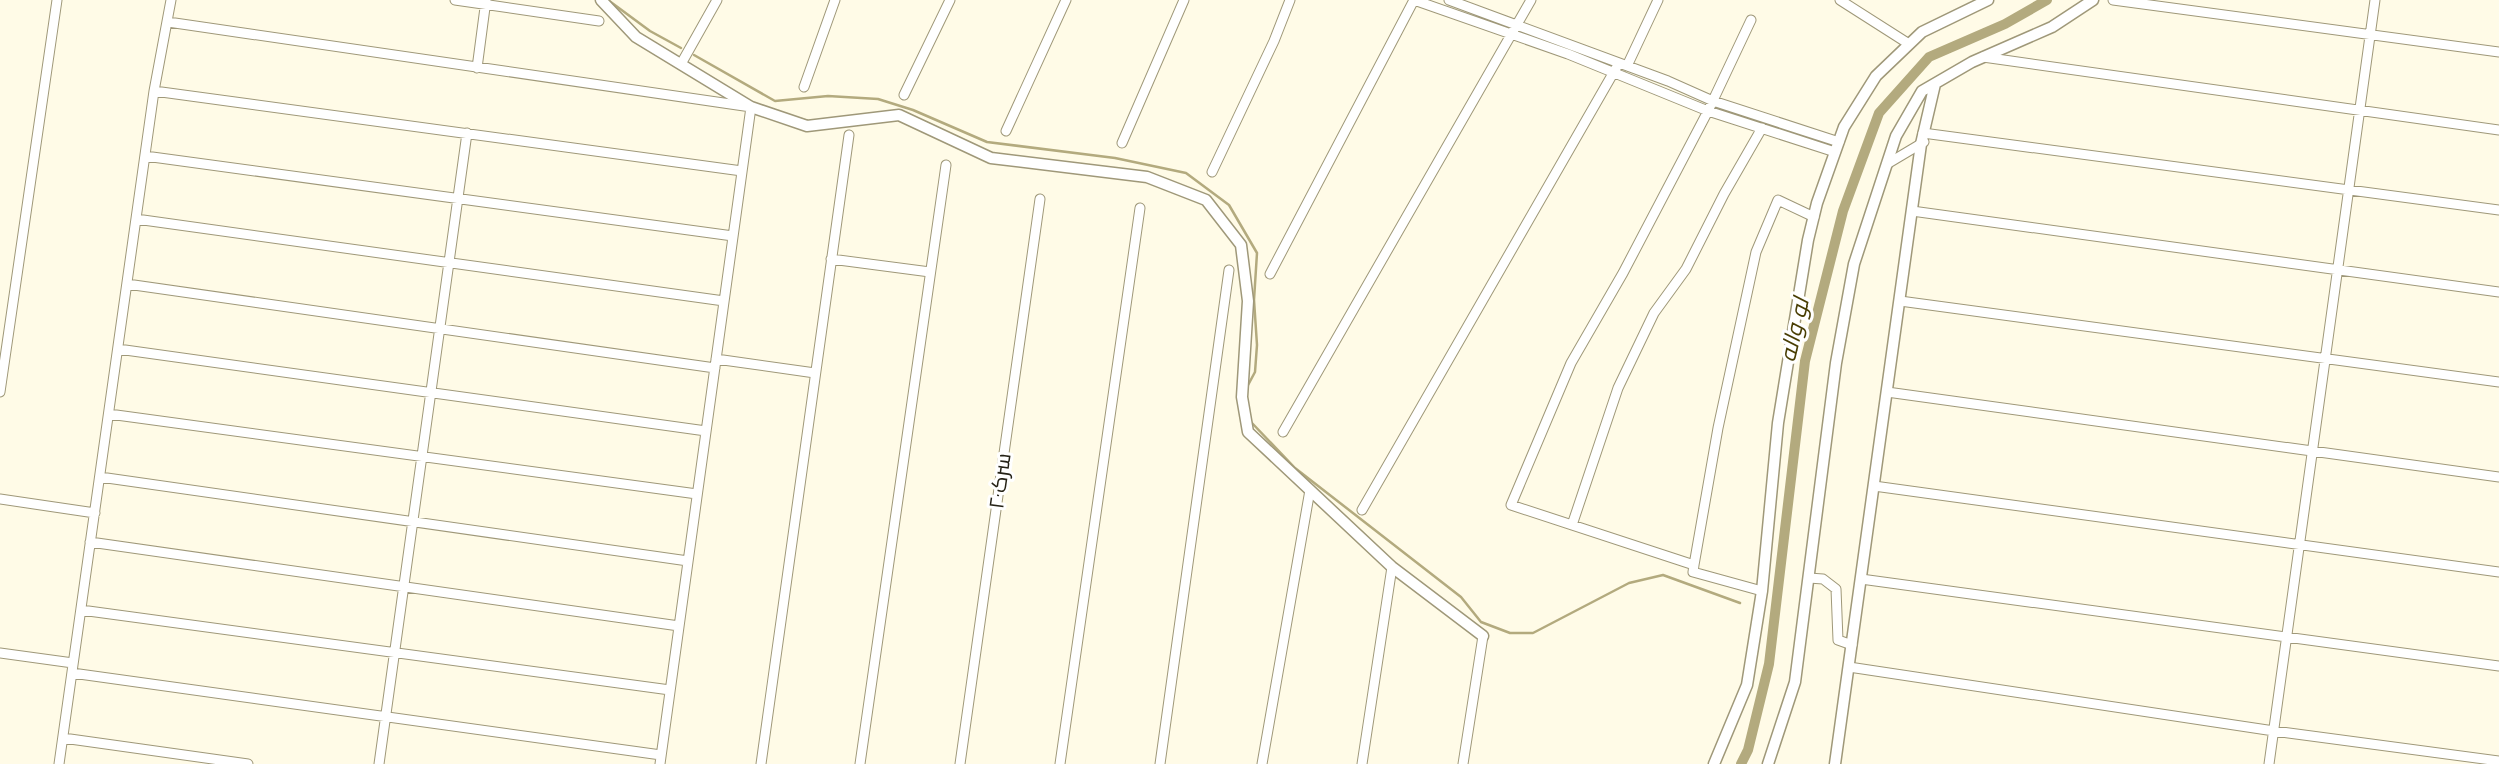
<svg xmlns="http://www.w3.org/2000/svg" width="2499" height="764" font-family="Inter,Cairo,sans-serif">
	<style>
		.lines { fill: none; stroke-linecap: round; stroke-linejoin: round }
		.stream { stroke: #b3aa7e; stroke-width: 2.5 }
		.canal { stroke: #b3aa7e; stroke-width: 10 }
		.minor-casing { stroke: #9f9879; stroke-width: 11 }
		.tertiary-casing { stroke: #9f9879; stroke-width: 13 }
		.minor { stroke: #fff; stroke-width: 9 }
		.tertiary { stroke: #fff; stroke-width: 10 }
		.labels { text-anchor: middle; stroke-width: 6; stroke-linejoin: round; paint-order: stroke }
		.street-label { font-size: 21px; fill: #252216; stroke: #fff }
		.water-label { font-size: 23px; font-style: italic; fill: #493e04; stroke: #fff }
	</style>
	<rect width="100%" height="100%" fill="#fffbe7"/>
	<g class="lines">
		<path class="stream" d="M608 0 650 31 681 48
			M694 55 775 101 828 96 878 99 913 110 987 142 1115 158 1186 173 1229 205 1257 253 1254 300 1257 345 1255 372 1247 387
			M1251 422 1295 468 1461 597 1481 622 1510 633H1533L1629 583 1663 575 1740 603"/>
		<path class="canal" d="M1741 764 1748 750 1769 664 1805 361 1843 211 1879 113 1929 57 2005 24 2047 0"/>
		<defs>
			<path id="minor" d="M455 0 599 21
				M1414 0 1568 54 1708 111 1835 152
				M1449 0 1668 81 1713 101 1839 142
				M1840 0 1909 44
				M2113 0 2499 52
				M1751 20 1708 111 1623 273 1571 363 1511 505 1694 565 1693 572 1762 591
				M168 22 751 107 660 764
				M1983 57 2499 130
				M681 64 717 0
				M1627 66 1658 0
				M477 68 486 0
				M804 87 835 0
				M154 91 742 171
				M904 95 950 0
				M1006 131 1066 0
				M1923 133 2499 210
				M1122 143 1184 0
				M145 156 733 236
				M1887 164 1924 142
				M1212 172 1274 41 1290 0
				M1912 211 2499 292
				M136 219 724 301
				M831 259 930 272
				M1270 274 1414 0
				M127 284 715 368
				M1900 301 2499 382
				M118 349 706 431
				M716 359 815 373
				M0 392 57 0
				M1887 392 2499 477
				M109 414 697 494
				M1283 432 1531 0
				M100 477 688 561
				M1874 486 2499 572
				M0 499 95 513
				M1362 510 1619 63
				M1572 525 1618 388 1654 313 1686 269 1724 194 1762 128
				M90 542 679 626
				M1694 565 1718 428 1756 252 1778 200 1814 217
				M1809 578 1823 579 1836 589 1838 640 1852 645
				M1861 579 2499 666
				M81 610 670 690
				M0 653 73 663
				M1849 667 2274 731 2499 761
				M72 673 661 755
				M63 738 248 764
				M59 764 154 91 171 0
				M379 764 467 133
				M761 764 849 135
				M860 764 946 165
				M960 764 1040 199
				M1060 764 1140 208
				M1160 764 1229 270
				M1262 764 1310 490
				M1362 764 1392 567
				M1463 764 1483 636
				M2269 764 2375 0"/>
			<path id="tertiary" d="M601 0 636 37 751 107 807 126 899 115 991 158 1147 177 1206 200 1241 245 1248 301 1242 397 1248 432 1392 567 1483 636
				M1714 764 1747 685 1762 591 1778 423 1808 240 1817 203 1844 127 1876 76 1922 32 1988 0
				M1768 764 1795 682 1836 363 1854 264 1896 136 1922 91 1972 62 2052 27 2093 0
				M1835 764 1921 144 1935 84"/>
		</defs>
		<use href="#minor" class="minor-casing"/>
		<use href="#tertiary" class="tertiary-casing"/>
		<use href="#minor" class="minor"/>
		<use href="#tertiary" class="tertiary"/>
	</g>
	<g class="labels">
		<g class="street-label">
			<text transform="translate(1000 481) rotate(-82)" y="7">سرک۲۰</text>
		</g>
		<g class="water-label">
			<text transform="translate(1794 330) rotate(-77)" y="8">لو واله</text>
		</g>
	</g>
</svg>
